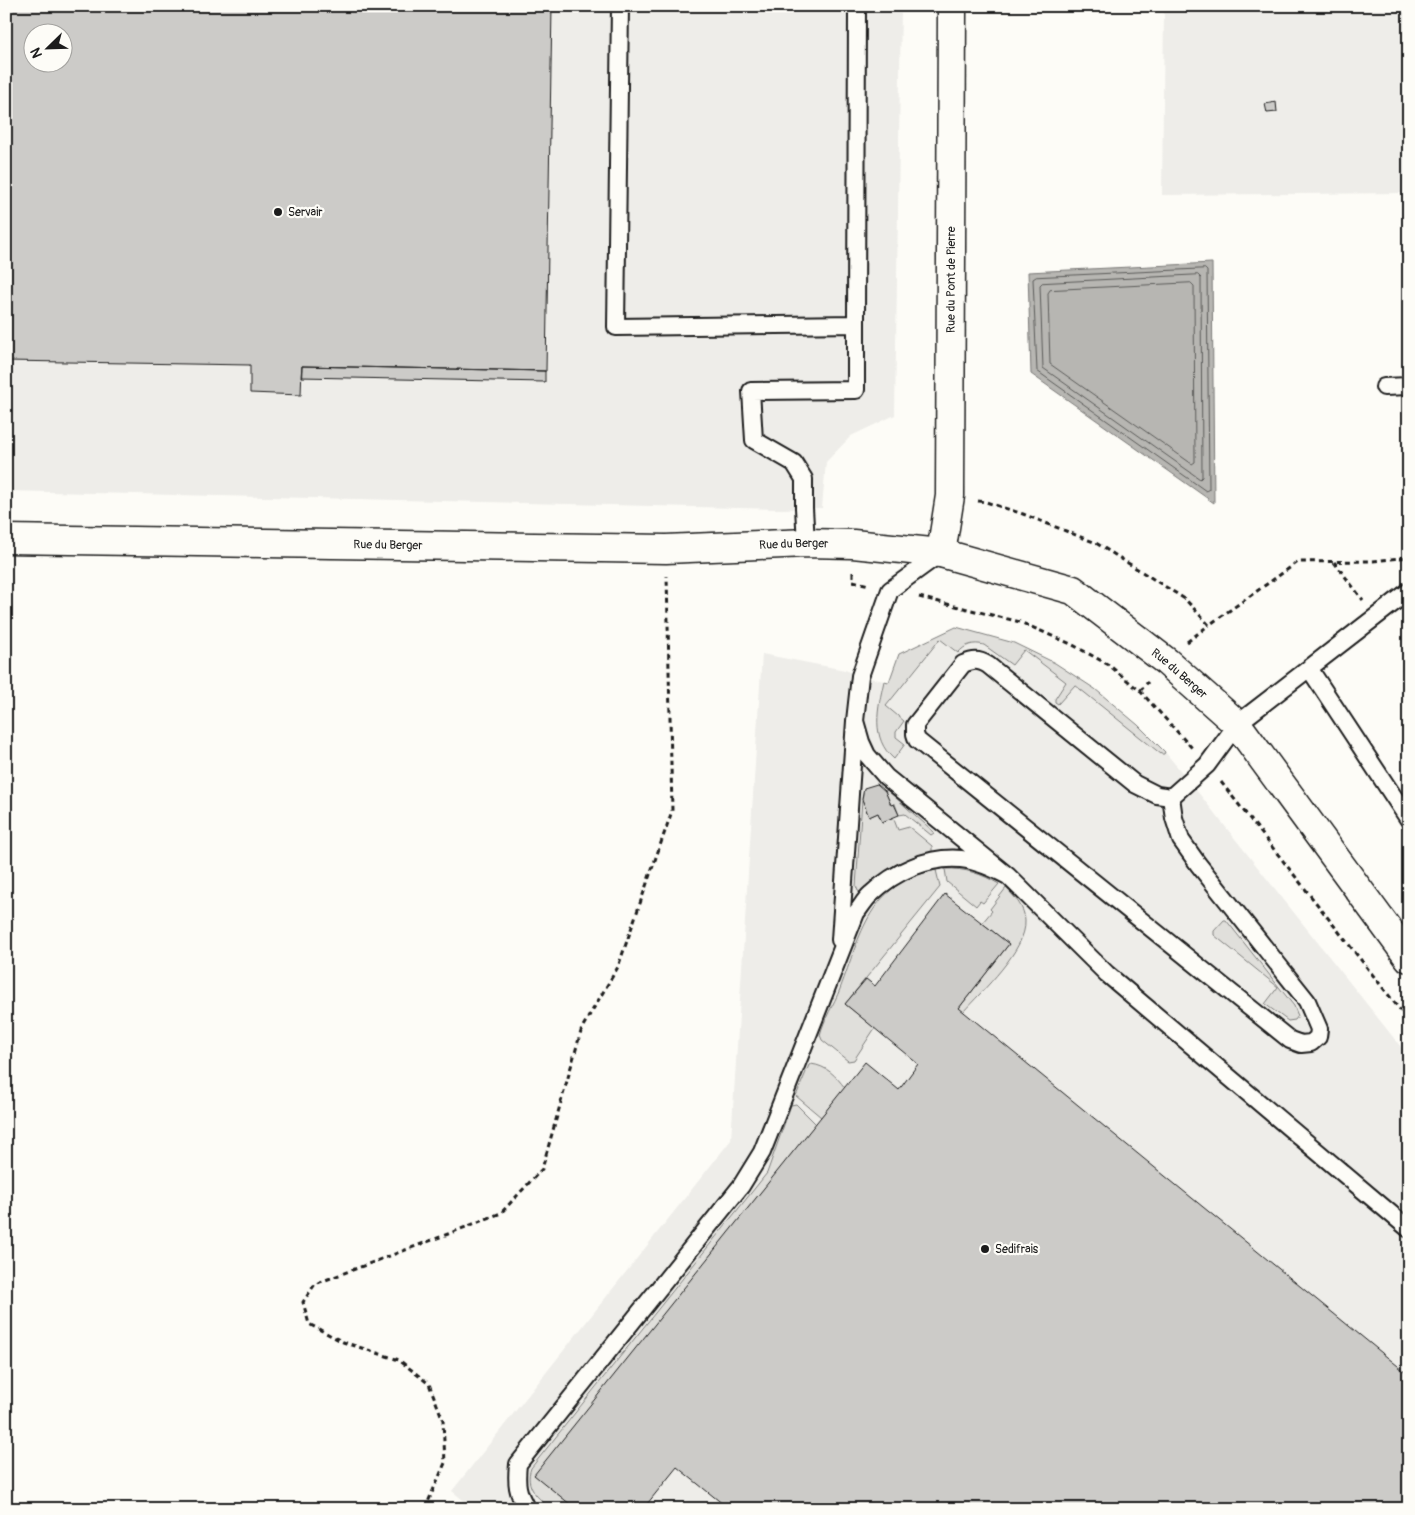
<svg xmlns="http://www.w3.org/2000/svg" width="1415" height="1515" font-family="Pangolin,sans-serif">
	<style>
		.built { fill: #eeede9; fill-rule: evenodd }
		.green { fill: #e0dfdb; stroke: #7e7e7c }
		.water { fill: #b7b6b2; stroke: #797876 }
		.lines { fill: none; stroke-linecap: round; stroke-linejoin: round }
		.shore { stroke: #5a5a58; stroke-width: 1 }
		.building { fill: #cccbc8; stroke: #1c1c1c; fill-rule: evenodd }
		.lane-casing { stroke: #1c1c1c; stroke-width: 20 }
		.street-casing { stroke: #1c1c1c; stroke-width: 31 }
		.path { stroke: #1c1c1c; stroke-width: 3; stroke-dasharray: 5 4; stroke-linecap: butt }
		.lane { stroke: #fdfcf7; stroke-width: 16 }
		.street { stroke: #fdfcf7; stroke-width: 28 }
		.poi-dot { fill: #1c1c1c; stroke: #fdfcf7; stroke-width: 2 }
		.labels { text-anchor: middle; stroke-width: 4.5; stroke-linejoin: round; paint-order: stroke }
		.poi-label { font-size: 12px; fill: #1c1c1c; stroke: #fdfcf7; text-anchor: start }
		.street-label { font-size: 12px; fill: #1c1c1c; stroke: #fdfcf7 }
	</style>
	<rect width="100%" height="100%" fill="#fdfcf7"/>
	<filter id="ink" filterUnits="userSpaceOnUse"><feTurbulence type="fractalNoise" baseFrequency=".02" numOctaves="2"/><feDisplacementMap in="SourceGraphic" scale="10" xChannelSelector="R" yChannelSelector="G"/><feConvolveMatrix kernelMatrix="1 2 1 2 8 2 1 2 1" color-interpolation-filters="sRGB"/></filter>
	<g filter="url(#ink)">
		<path class="built" d="M6 6H901L895 415 851 436 826 462 822 508 781 509 6 491ZM32 32H62V62H32Z
			M1164 6H1409V193L1162 195Z
			M956 627 1014 643 1055 663 1095 689 1138 725 1165 752 1189 781 1409 1057V1509H474L452 1491 731 1140 762 654 845 670 860 676 889 682 899 654Z"/>
		<path class="green" d="M956 627 1014 643 1055 663 1095 689 1138 725 1165 752 1164 754H1161L1075 685 1058 704 1055 702V699L1066 682 1024 650 1012 665 984 645C973 642 965 645 958 653L940 639 886 706 904 721 896 732V737L905 744 894 759C870 738 878 708 884 681L889 682 899 654Z
			M887 790 934 832V833L931 835 905 814 899 815 895 804 891 805 885 791Z
			M862 799 869 817 878 813 882 822 893 817 898 830 909 827 932 846V852C914 855 897 862 882 874 875 880 869 887 861 892L858 891 856 886Z
			M945 869C965 868 982 874 999 884L983 903 980 901 976 906 947 882Z
			M936 870 940 887 845 1004 875 1028 854 1060 848 1061 822 1040 820 1035C824 1019 834 1004 840 989 861 934 869 883 936 870Z
			M1006 888C1015 897 1025 908 1025 921 1027 949 982 991 963 1012L959 1008 1009 944 982 923 992 911 990 909Z
			M1224 920H1226L1294 1006 1298 1016 1295 1020 1288 1021 1265 1004 1278 987 1214 935V931Z
			M811 1064C827 1066 836 1076 845 1088L821 1117 796 1096 809 1065Z
			M796 1104 816 1124 535 1475 574 1507 572 1509H551C538 1498 524 1487 531 1468L767 1173 791 1105Z"/>
		<path class="water" d="M1212 263 1214 503 1031 374 1028 272Z"/>
		<g class="lines">
			<path class="shore" d="M1205 269 1207 271 1209 489 1206 491 1037 371 1033 279 1036 277Z
				M1198 275 1201 278 1202 477 1200 479 1043 368 1040 285 1042 283Z
				M1191 283 1194 286 1195 462 1192 464 1050 364 1048 293 1050 290Z"/>
		</g>
		<path class="building" d="M6 6H552L546 371 302 366 301 395 250 393V365L6 361ZM32 32H62V62H32Z
			M1276 102 1277 112 1267 113 1265 104Z
			M302 366 545 371V382L301 377Z
			M877 784 885 791 891 805 894 804 899 815 882 822 878 813 869 817 862 799 864 788Z
			M945 894 1009 944 959 1008 1409 1375V1509H729L677 1467 643 1509H576L534 1475 865 1062 899 1090 918 1064 845 1004 866 979 875 986Z"/>
		<g class="lines">
			<defs>
				<path id="lane" d="M620 6 616 327 856 324 857 6
					M1384 387 1409 386
					M806 543 804 508V479L794 463 754 440 751 391 856 390V324
					M1309 668 1409 820
					M855 721 861 742 867 755 886 777 1008 876 1107 974 1409 1229
					M1171 797 1174 818 1181 840 1198 864 1307 1001 1319 1029 1318 1037 1311 1043 1301 1044 1290 1040 917 740 915 734V725L963 664C973 660 978 659 988 665L1135 784 1157 795 1171 797 1207 765 1237 724 1409 591
					M840 940 855 721 860 676 890 590 941 553
					M527 1509C517 1493 516 1483 518 1464L741 1186 762 1152 856 913C861 907 865 899 871 894 894 872 928 856 961 859 978 861 994 869 1008 876"/>
				<g id="street">
					<path id="s1" d="M6 539 666 549 806 543 853 544 941 553 1073 590 1167 662 1237 724 1409 958"/>
					<path id="s2" d="M941 553 950 496 952 6"/>
				</g>
			</defs>
			<use href="#lane" class="lane-casing"/>
			<use href="#street" class="street-casing"/>
			<path class="path" d="M978 501 986 502 1023 514 1096 543 1185 599 1209 625 1298 562 1373 561 1409 557
				M1334 562 1363 600
				M853 572V581L869 585
				M919 597 1020 622 1073 645 1109 665 1140 691 1192 748
				M1187 642 1209 625
				M1140 691 1148 682
				M1221 782 1409 1021
				M425 1509 445 1463 443 1420 429 1384 399 1360 343 1342 309 1324 303 1302 315 1284 448 1234 501 1213 542 1169 582 1028 618 967 672 811 667 576"/>
			<use href="#lane" class="lane"/>
			<use href="#street" class="street"/>
		</g>
	</g>
	<g class="poi-dot">
		<circle cx="278" cy="212" r="5"/>
		<circle cx="985" cy="1249" r="5"/>
	</g>
	<g class="labels">
		<g class="poi-label">
			<text x="288" y="216">Servair</text>
			<text x="995" y="1253">Sedifrais</text>
		</g>
		<g class="street-label">
			<text dy="4" stroke="none"><textPath href="#s2" startOffset="274">Rue du Pont de Pierre</textPath></text>
			<text dy="4" stroke="none"><textPath href="#s1" startOffset="382">Rue du Berger</textPath></text>
			<text dy="4" stroke="none"><textPath href="#s1" startOffset="788">Rue du Berger</textPath></text>
			<text dy="4" stroke="none"><textPath href="#s1" startOffset="1208">Rue du Berger</textPath></text>
		</g>
	</g>
	<rect width="1415" height="1515" fill="none" stroke="#fdfcf7" stroke-width="25"/>
	<rect x="12" y="12" width="1390" height="1490" fill="none" stroke="#1c1c1c" stroke-width="2" filter="url(#ink)"/>
	<g transform="translate(48 48) rotate(247)"><circle r="24" fill="#fdfcf7" stroke="#a3a29f"/>
	<path d="M0-4L9 19L0 12L-9 19Z" fill="#1c1c1c"/>
	<text y="-8" font-size="14" font-weight="bold" text-anchor="middle" fill="#1c1c1c">N</text>
	</g>
</svg>
